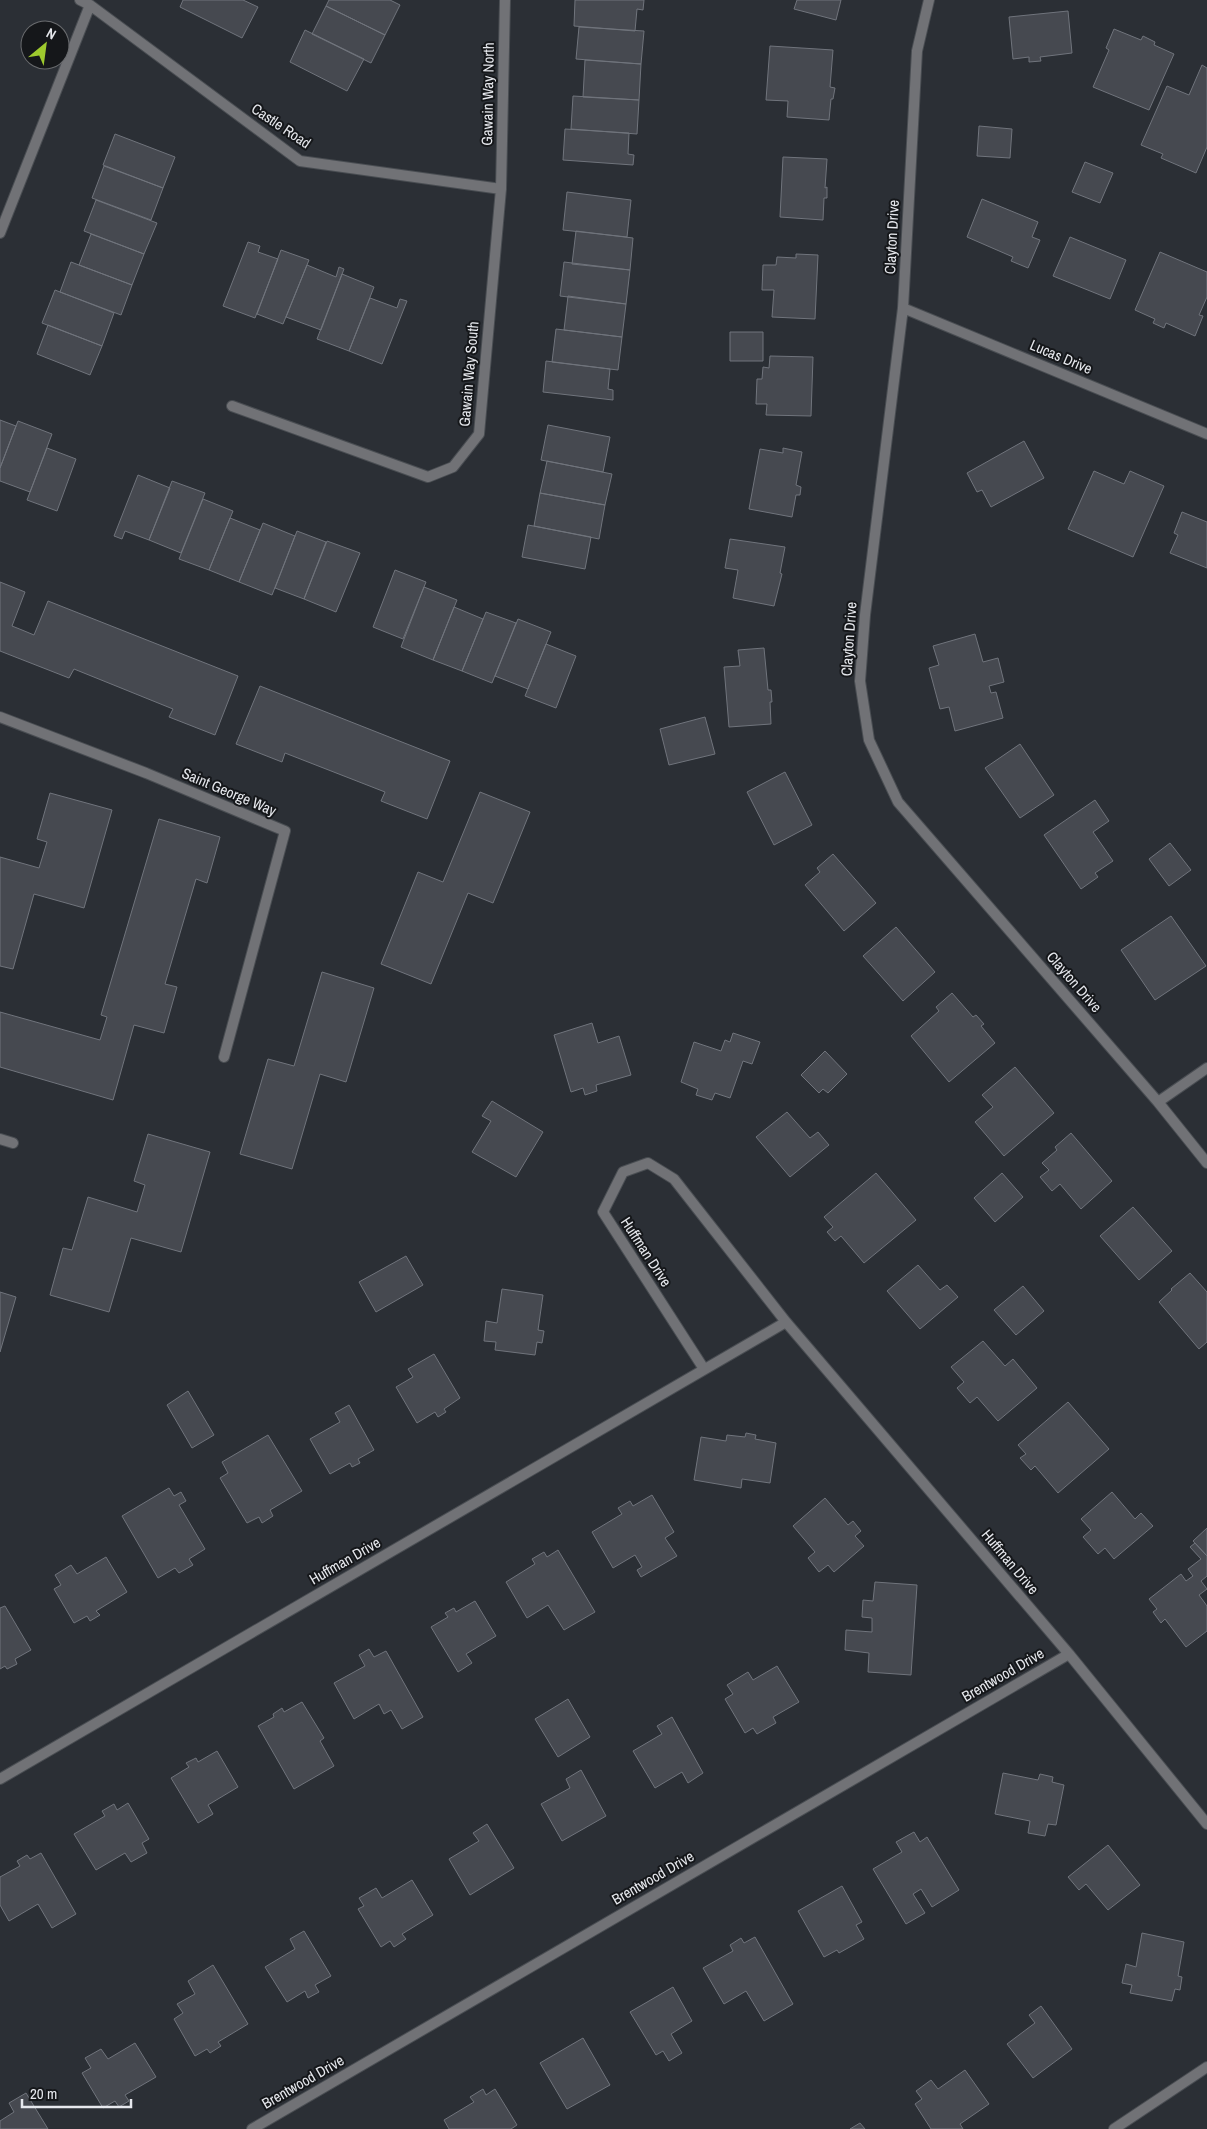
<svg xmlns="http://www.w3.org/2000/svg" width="1207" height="2129" font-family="'Archivo Narrow',sans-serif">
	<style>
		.building { fill: #464950; stroke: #70747c }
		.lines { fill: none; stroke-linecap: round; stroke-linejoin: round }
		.street-casing { stroke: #494d52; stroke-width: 12 }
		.street { stroke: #717276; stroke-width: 10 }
		.labels { text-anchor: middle; stroke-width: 4; stroke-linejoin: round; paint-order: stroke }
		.street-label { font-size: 15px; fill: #e6e8ed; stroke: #15171a }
	</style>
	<rect width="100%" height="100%" fill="#2b2f35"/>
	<path class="building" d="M183 0H243L258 7 242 38 180 7Z
		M329 0H390L400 5 385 35 326 6Z
		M575 0H644L643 10 637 9 635 31 574 26Z
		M797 0H841L836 20 794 9Z
		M326 6 385 35 371 63 312 34Z
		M1068 11 1072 53 1040 57 1041 61 1029 62V57L1013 59 1009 17Z
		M579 27 644 31 641 64 576 59Z
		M1114 29 1141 40 1143 36 1155 42 1154 45 1174 54 1149 110 1093 87 1109 50 1106 48Z
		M305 30 364 59 347 91 290 62Z
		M770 46 833 50 830 87 835 88 833 99H831L829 120 787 117 788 101 766 100Z
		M585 60 641 64 639 100 583 97Z
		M1202 65 1207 68V147L1196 173 1161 158 1163 154 1141 145 1167 86 1189 95Z
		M573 96 639 100 637 134 571 129Z
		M979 126 1012 129 1010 158 977 156Z
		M565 129 629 133 628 154 634 155 633 165 563 160Z
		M115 134 175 157 163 188 103 165Z
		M783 157 827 159 825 188 827 187V198H824L823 220 780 217Z
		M1085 162 1113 173 1100 203 1072 192Z
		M104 166 163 188 151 220 92 198Z
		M567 192 631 200 627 237 563 230Z
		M982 199 1038 222 1032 237 1040 240 1028 268 1011 261 1013 257 967 237Z
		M96 200 157 223 144 254 84 231Z
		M576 231 633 238 630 270 572 264Z
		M91 234 144 254 132 285 79 265Z
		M1070 237 1126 260 1110 299 1053 276Z
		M248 242 260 246 258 252 278 259 255 318 223 306Z
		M281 250 309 260 283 324 257 314Z
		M1160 252 1207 272V297L1199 315 1203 316 1195 336 1166 323 1164 328 1153 323 1155 319 1135 310Z
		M796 254 818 255 815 319 772 317 774 290H762L763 265H776L777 257 796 258Z
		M71 262 132 285 121 315 60 292Z
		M564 262 630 270 626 304 560 296Z
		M307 265 336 277 339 267 344 269 321 330 286 317Z
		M342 274 374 287 349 351 317 339Z
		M55 290 114 313 102 346 42 323Z
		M568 296 626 304 622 337 564 330Z
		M370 298 397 308 400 299 407 301 382 364 349 351Z
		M48 325 102 346 90 375 37 354Z
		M556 329 622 337 618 370 552 362Z
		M730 332H763V361H730Z
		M770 356 813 357 811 416 766 415 767 404H756L757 379H762L763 367 769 368Z
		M546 361 610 369 608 389 613 390V400L543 392Z
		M0 420 16 426 0 468Z
		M18 421 52 434 30 492 0 481V468Z
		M548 425 610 437 603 472 541 460Z
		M1024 441 1044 478 991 507 982 490 977 492 967 473Z
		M47 448 76 459 57 511 27 500Z
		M783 448 802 452 796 485 801 487 800 495H796L792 517 749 509 760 449 783 453Z
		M547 461 612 474 605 505 540 493Z
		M1094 471 1124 484 1130 471 1164 486 1133 557 1068 529Z
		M138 475 170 488 149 540 125 531 122 539 114 536Z
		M172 481 205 493 181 553 149 540Z
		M540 493 605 505 599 539 534 526Z
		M203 499 233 511 209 570 179 559Z
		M1182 512 1207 522V568L1170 553 1178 535 1174 533Z
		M230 518 260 530 239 582 209 570Z
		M263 523 295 536 272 595 239 582Z
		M528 525 591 537 585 569 522 557Z
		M297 531 326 542 304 599 275 588Z
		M730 539 785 547 780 573 782 574 774 606 733 598 738 570 725 568Z
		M327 541 360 553 336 612 304 599Z
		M395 570 426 582 403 639 373 627Z
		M0 582 25 592 12 626 22 630 34 635 48 601 238 676 215 735 169 717 173 709 74 669 69 678 0 651Z
		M424 587 457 600 433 660 401 647Z
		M454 607 483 619 462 671 433 660Z
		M486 612 516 623 492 683 462 671Z
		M518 619 551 632 528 689 495 676Z
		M975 634 983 662 998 658 1004 682 989 686 991 693 996 692 1003 718 955 731 949 707 940 709 929 668 939 665 933 646Z
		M546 644 576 656 556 708 525 696Z
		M764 648 768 690H771L772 702H770L771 724 729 727 724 667 740 666 738 650Z
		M260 686 450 761 427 819 381 801 385 792 285 753 282 762 236 744Z
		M705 717 715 754 669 765 660 729Z
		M1020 744 1054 795 1020 818 985 768Z
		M785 772 812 825 774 845 747 792Z
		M480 792 530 812 493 903 468 893 431 984 381 964 418 872 443 882Z
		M50 793 112 810 84 908 34 894 13 969 0 966V857L39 868 47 842 37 839Z
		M1095 800 1109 821 1093 832 1113 861 1095 873 1098 877 1081 889 1044 835Z
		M159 819 220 837 207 883 196 879 165 984 177 987 164 1033 134 1025 113 1100 0 1067V1012L100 1040 107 1017 101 1015Z
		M1170 843 1191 870 1169 886 1149 859Z
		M833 854 876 903 844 931 805 885 820 872 817 868Z
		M1171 916 1206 966 1155 1000 1121 950Z
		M896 927 935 972 903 1001 863 956Z
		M322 972 374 988 346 1082 320 1074 292 1169 240 1154 268 1059 294 1066Z
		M952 993 973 1017 976 1015 984 1024 981 1026 995 1043 949 1082 911 1036 939 1011 936 1007Z
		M592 1023 598 1043 619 1036 631 1075 596 1085 597 1091 585 1095 583 1088 571 1092 554 1035Z
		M733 1033 760 1042 752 1064 743 1061 730 1098 715 1093 712 1100 696 1095 698 1089 681 1082 694 1042 721 1051 725 1040 730 1042Z
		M825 1051 847 1074 828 1093 823 1089 819 1093 801 1075Z
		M1015 1067 1054 1113 1004 1156 975 1122 993 1107 982 1095Z
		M492 1101 543 1132 516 1177 472 1152 491 1121 482 1116Z
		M787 1112 810 1138 818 1132 829 1145 790 1177 756 1137Z
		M1071 1133 1112 1181 1081 1209 1060 1184 1052 1191 1040 1177 1049 1170 1042 1163 1057 1150 1055 1147Z
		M148 1134 210 1152 181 1252 131 1238 109 1312 50 1295 63 1248 72 1250 88 1197 137 1212 145 1185 134 1181Z
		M876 1173 916 1220 864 1263 841 1236 835 1241 827 1232 833 1227 824 1217Z
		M1002 1173 1023 1197 995 1222 974 1198Z
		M1133 1207 1172 1251 1139 1280 1100 1236Z
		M406 1256 423 1285 376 1312 359 1282Z
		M918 1265 940 1290 947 1285 958 1297 920 1329 887 1291Z
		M1190 1273 1207 1292V1342L1199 1349 1159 1302 1172 1290 1171 1289Z
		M1023 1286 1044 1311 1016 1335 994 1310Z
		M502 1289 543 1295 538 1330 544 1331 542 1343 537 1342 535 1355 495 1350 496 1342 484 1341 486 1321 497 1323Z
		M0 1292 16 1297 0 1352Z
		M983 1341 1005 1366 1013 1359 1037 1388 998 1421 977 1397 970 1403 957 1388 964 1382 951 1367Z
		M434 1354 460 1398 444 1409 446 1412 438 1417 435 1412 417 1423 396 1387 413 1377 408 1369Z
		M188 1391 214 1435 192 1448 167 1405Z
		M1068 1402 1109 1449 1058 1493 1035 1466 1031 1470 1020 1458 1026 1454 1018 1445Z
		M349 1405 374 1450 358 1459 360 1463 352 1467 350 1463 330 1474 310 1439 340 1422 335 1413Z
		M746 1433 756 1435 755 1439 776 1443 770 1483 742 1479 741 1488 694 1480 701 1437 726 1441 727 1435 745 1437Z
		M268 1435 302 1491 270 1510 273 1516 262 1523 259 1517 247 1523 220 1478 228 1473 222 1462Z
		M169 1488 174 1496 181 1492 186 1501 179 1505 205 1549 189 1559 193 1565 179 1573 175 1568 158 1578 122 1516Z
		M1112 1492 1135 1519 1141 1513 1153 1526 1114 1559 1105 1548 1098 1554 1083 1537 1091 1530 1081 1519Z
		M652 1495 674 1532 665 1538 677 1556 641 1577 637 1570 642 1567 635 1555 613 1568 592 1532 622 1514 618 1508 630 1501 633 1506Z
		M825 1498 848 1525 853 1521 861 1531 855 1536 864 1546 834 1572 828 1565 819 1572 808 1558 815 1552 793 1526Z
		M1207 1528V1556L1193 1541Z
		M1195 1543 1207 1556V1576L1201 1581 1207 1589 1199 1595 1207 1606V1631L1186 1647 1165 1619 1161 1623 1153 1612 1157 1609 1149 1599 1181 1574 1186 1581 1193 1576 1188 1569 1201 1559 1190 1547Z
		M558 1550 595 1612 564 1630 548 1605 527 1618 506 1582 535 1564 532 1559 544 1552 547 1557Z
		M106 1557 127 1592 96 1611 100 1615 90 1621 87 1616 74 1623 54 1589 61 1585 55 1575 71 1565 77 1574Z
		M875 1582 917 1585 911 1675 868 1672 869 1653 845 1650 846 1630 872 1632V1618L862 1617 863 1600 873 1601Z
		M475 1601 496 1636 466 1654 472 1663 458 1672 431 1627 448 1617 445 1613 454 1608 456 1612Z
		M5 1606 31 1650 15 1659 17 1664 7 1669 5 1666 0 1669V1608Z
		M369 1649 374 1657 386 1651 423 1717 402 1729 391 1710 384 1714 379 1704 354 1719 334 1683 365 1666 359 1655Z
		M777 1666 799 1702 773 1717 776 1723 757 1734 753 1728 745 1733 725 1699 733 1694 727 1685 748 1672 753 1680Z
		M568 1699 590 1737 558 1757 535 1719Z
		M302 1702 324 1738 320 1741 334 1766 294 1789 258 1726 274 1717 273 1714 282 1708 284 1712Z
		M672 1717 703 1773 688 1783 682 1772 655 1788 633 1751 662 1734 657 1726Z
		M217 1751 238 1787 208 1805 213 1814 198 1823 171 1778 189 1767 186 1763 196 1758 198 1762Z
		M581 1770 606 1816 562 1841 541 1804 570 1788 566 1779Z
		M1003 1773 1038 1780 1040 1774 1053 1777 1052 1782 1064 1785 1056 1825 1048 1824 1045 1836 1028 1833 1030 1821 995 1814Z
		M128 1803 149 1839 142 1843 147 1853 131 1862 125 1853 96 1870 74 1834 105 1816 102 1811 114 1804 117 1810Z
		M487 1824 514 1868 470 1895 449 1859 479 1841 473 1833Z
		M914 1832 920 1842 927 1837 959 1890 932 1907 921 1889 913 1894 925 1913 906 1924 873 1869 902 1852 896 1842Z
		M1108 1845 1140 1885 1108 1910 1086 1884 1079 1890 1068 1877Z
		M41 1853 76 1914 52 1928 38 1904 9 1921 0 1905V1877L20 1866 17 1861 27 1855 30 1859Z
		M412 1880 433 1915 402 1934 406 1939 394 1947 390 1941 381 1947 358 1909 364 1906 359 1898 376 1888 382 1898Z
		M842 1886 862 1922 856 1925 864 1939 839 1953 837 1950 824 1957 798 1911Z
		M304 1931 331 1976 315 1985 319 1992 308 1998 305 1991 287 2002 265 1967 295 1949 290 1939Z
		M1142 1933 1184 1942 1178 1976 1182 1977 1180 1990 1175 1989 1172 2001 1130 1993 1132 1985 1122 1983 1126 1964 1136 1967Z
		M755 1937 793 2004 764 2021 746 1991 724 2004 703 1968 733 1951 730 1945 741 1938 744 1943Z
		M213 1965 248 2024 218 2042 221 2046 210 2053 207 2049 195 2056 174 2019 183 2013 177 2004 195 1994 188 1981Z
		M673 1987 692 2021 671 2034 682 2053 669 2061 663 2051 656 2055 630 2012Z
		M1041 2006 1072 2049 1033 2078 1007 2044 1035 2023 1029 2015Z
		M583 2038 610 2085 567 2109 540 2063Z
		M135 2043 156 2077 125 2095 129 2101 119 2107 115 2101 103 2108 82 2073 91 2068 85 2058 101 2049 108 2059Z
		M965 2070 989 2104 960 2124 963 2129H931L915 2104 922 2099 916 2091 931 2080 938 2089Z
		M483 2089 486 2095 495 2089 517 2125 511 2129H449L444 2120 474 2102 470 2097Z
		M26 2093 48 2129H0V2121L14 2112 9 2103Z
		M860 2123 865 2129H850Z"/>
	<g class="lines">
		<defs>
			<path id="street" d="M80 0 90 5 300 161 501 189
				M929 0 917 51 903 308 865 615 860 681 869 740 898 802 1158 1102 1207 1163
				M0 233 90 5
				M903 308 1207 434
				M232 406 428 477 453 467 479 434 501 189 505 0
				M0 717 146 773 285 831 224 1057
				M1158 1102 1207 1068
				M0 1139 13 1143
				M704 1369 603 1212 623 1172 648 1163 674 1179 786 1322 1069 1654 1207 1824
				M0 1779 786 1322
				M252 2129 1069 1654
				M1114 2129 1207 2067"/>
		</defs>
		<use href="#street" class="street-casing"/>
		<use href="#street" class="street"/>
	</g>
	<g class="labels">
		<g class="street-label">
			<text transform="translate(488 94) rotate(-89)" y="5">Gawain Way North</text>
			<text transform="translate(281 126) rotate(34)" y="5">Castle Road</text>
			<text transform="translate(892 237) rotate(-87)" y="5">Clayton Drive</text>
			<text transform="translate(1061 357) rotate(23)" y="5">Lucas Drive</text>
			<text transform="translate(469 374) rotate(-85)" y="5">Gawain Way South</text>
			<text transform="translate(849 639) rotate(-86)" y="5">Clayton Drive</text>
			<text transform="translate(229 792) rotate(23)" y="5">Saint George Way</text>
			<text transform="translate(1074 982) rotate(49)" y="5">Clayton Drive</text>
			<text transform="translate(646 1252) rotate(57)" y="5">Huffman Drive</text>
			<text transform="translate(345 1561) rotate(-30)" y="5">Huffman Drive</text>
			<text transform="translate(1010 1562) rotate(50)" y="5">Huffman Drive</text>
			<text transform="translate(1003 1675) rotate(-30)" y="5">Brentwood Drive</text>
			<text transform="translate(653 1878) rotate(-30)" y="5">Brentwood Drive</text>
			<text transform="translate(303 2082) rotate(-30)" y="5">Brentwood Drive</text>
		</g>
	</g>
	<g transform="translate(45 45) rotate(29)"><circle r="24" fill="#15171a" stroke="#696b6e"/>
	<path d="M0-4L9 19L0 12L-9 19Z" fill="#9eca2e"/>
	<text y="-8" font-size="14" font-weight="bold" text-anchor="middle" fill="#e6e8ed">N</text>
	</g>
	<path d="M22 2099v8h109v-8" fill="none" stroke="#e6e8ed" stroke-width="2.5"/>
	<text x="30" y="2099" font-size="15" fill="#e6e8ed" stroke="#15171a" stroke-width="4" paint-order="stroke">20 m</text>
</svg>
